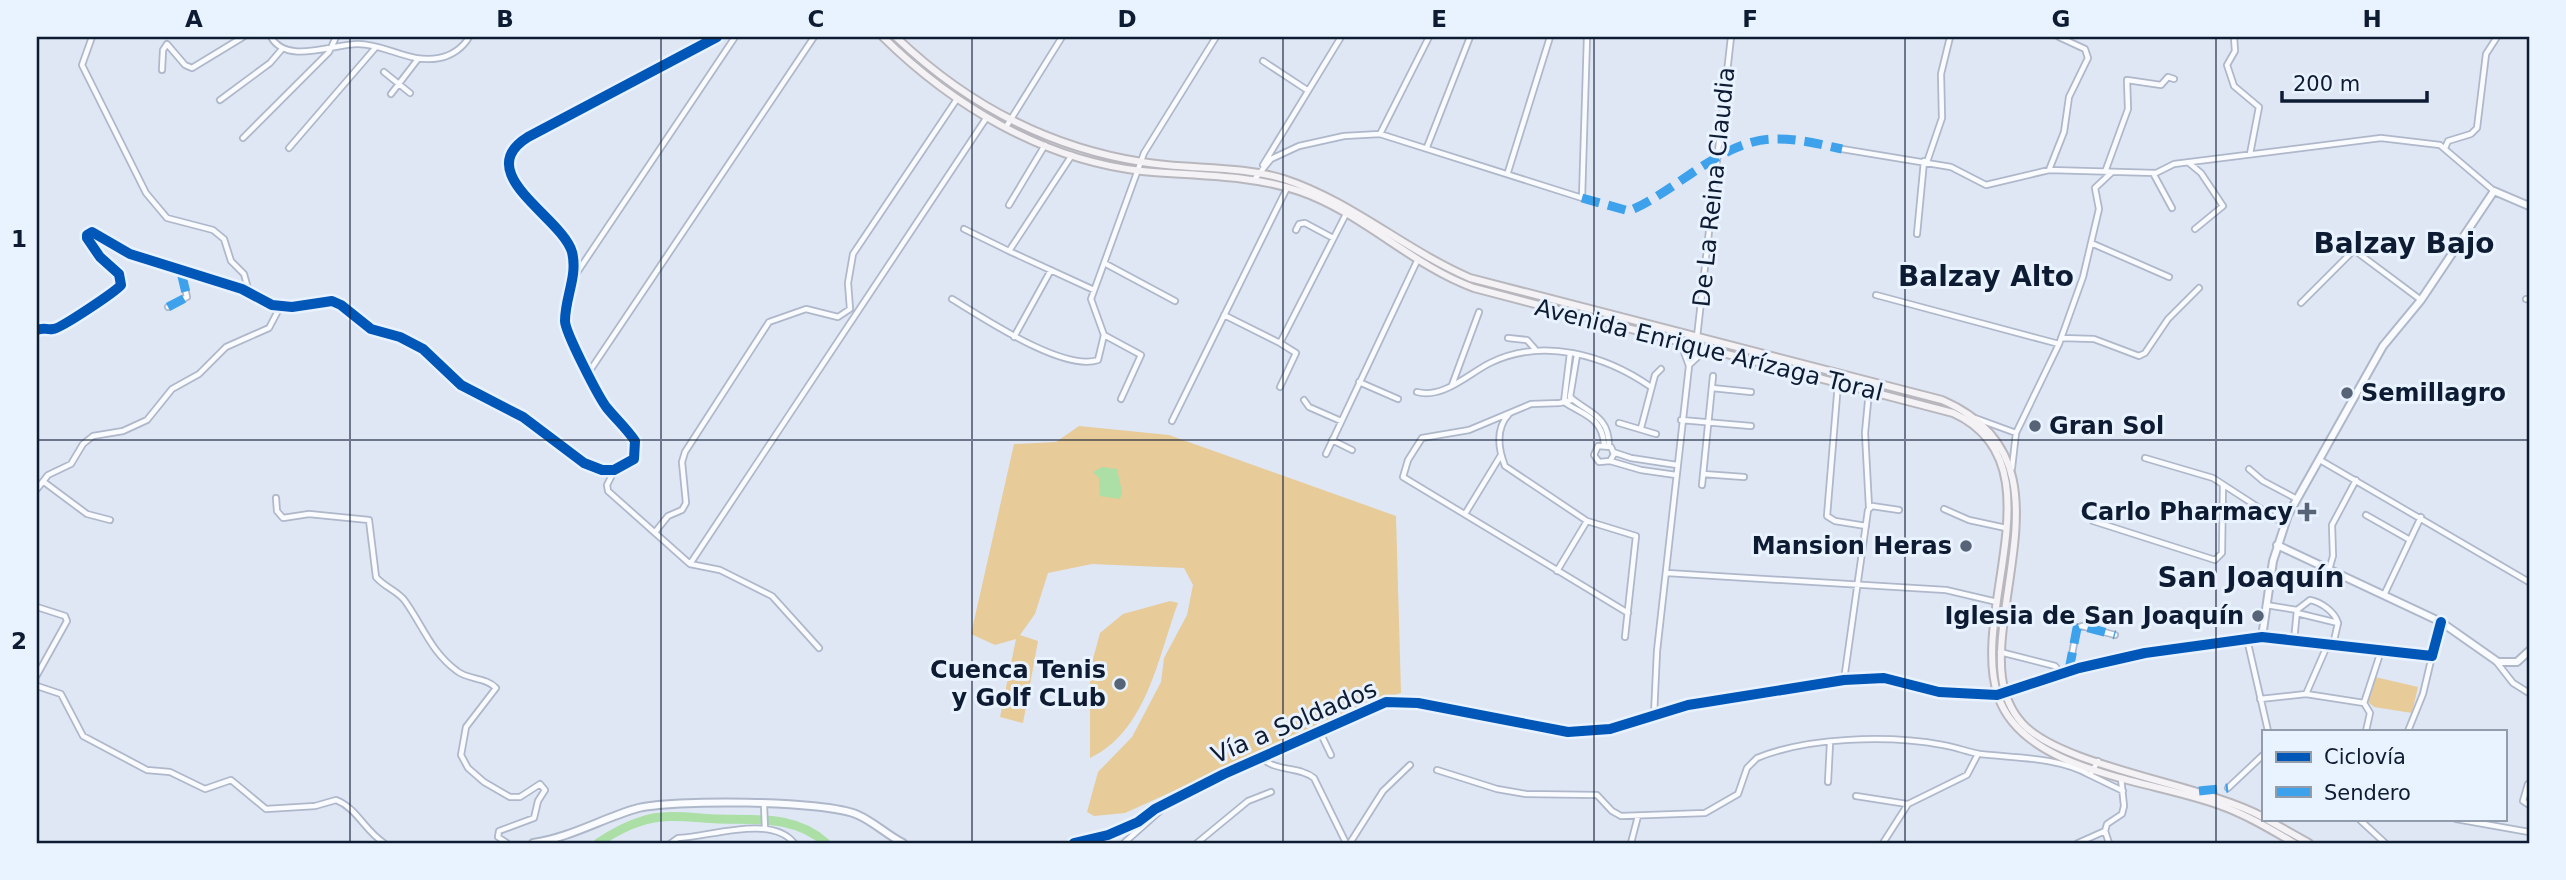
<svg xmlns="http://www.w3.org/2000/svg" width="2566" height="880" font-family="'DejaVu Sans',sans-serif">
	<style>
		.green { fill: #e7cb99 }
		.water { fill: #abdfa6 }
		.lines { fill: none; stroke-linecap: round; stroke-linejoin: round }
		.river { stroke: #abdfa6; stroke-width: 9 }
		.street-casing { stroke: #aeb8ca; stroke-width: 8 }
		.secondary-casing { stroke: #aeb8ca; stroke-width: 10 }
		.primary-casing { stroke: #b9b7be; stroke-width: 10 }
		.street { stroke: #fafbfe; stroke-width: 4.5 }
		.secondary { stroke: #fafbfe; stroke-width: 6 }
		.primary { stroke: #f4f2f4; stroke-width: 6 }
		.quiet { stroke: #3da2eb; stroke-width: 9; stroke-dasharray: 18 9; stroke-linecap: butt }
		.cycleway-casing { stroke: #e9f2ff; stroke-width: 15 }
		.cycleway { stroke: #0057b8; stroke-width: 10 }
		.grid { fill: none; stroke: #0e1c33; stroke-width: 2; stroke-opacity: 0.55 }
		.poi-dot { fill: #576377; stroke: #e9f2ff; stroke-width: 2.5 }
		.labels { text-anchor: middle; stroke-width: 6; stroke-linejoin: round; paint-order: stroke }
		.street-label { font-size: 24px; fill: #0e1c33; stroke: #e9f2ff }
		.poi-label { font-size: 24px; font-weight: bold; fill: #0e1c33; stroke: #e9f2ff; text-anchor: end }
		.quarter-label { font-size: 28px; font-weight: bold; fill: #0e1c33; stroke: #e9f2ff }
		.neatline { fill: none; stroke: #0e1c33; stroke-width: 2.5 }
		.grid-label { font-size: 23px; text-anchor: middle; font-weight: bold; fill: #0e1c33 }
	</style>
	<rect width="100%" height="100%" fill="#dfe7f5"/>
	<path class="green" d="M1079 426 1169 435 1396 516 1401 693 1368 703 1125 813 1094 816 1087 812 1098 772 1132 737 1161 682 1164 658 1187 615 1193 585 1184 568 1092 564 1048 573 1035 614 1020 635 1038 641 1023 723 1000 717 1016 639 995 645 971 634 1014 444 1056 442Z
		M1170 601 1178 603C1158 657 1147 731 1090 758V670L1100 633 1123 614Z
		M2375 677 2418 687 2412 713 2374 707 2366 700Z"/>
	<path class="water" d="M1102 467 1117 469 1122 492 1120 499 1100 496 1099 478 1093 472Z"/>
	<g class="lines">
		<path class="river" d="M598 843C610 835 628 825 642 821 665 813 693 818 718 819 756 820 795 815 826 843"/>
		<defs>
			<path id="street" d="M92 37 82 65 146 193 167 218 213 230 224 239 231 261 244 274 249 292
				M271 37C287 65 332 44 358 44 386 44 410 64 439 58 451 56 463 48 469 37
				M2234 37 2235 51 2227 65 2234 86 2259 107 2250 154
				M1263 61 1307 90
				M162 70 163 50 167 44 185 65 192 68 243 37
				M384 72 410 93
				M391 94 418 59
				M220 100 270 63 282 49
				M1006 127 1062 37
				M1380 134 1429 37
				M243 138 329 52 336 37
				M1427 147 1470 37
				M289 148 376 47
				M2445 148 2448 141 2471 134 2477 128 2486 54 2497 37
				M1842 149 1951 167 1986 185 2049 170 2156 173 2174 164 2381 138 2440 145 2494 191
				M1927 162 1942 118 1941 74 1950 37
				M2189 163 2201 173 2223 206 2195 229
				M1263 165 1341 37
				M2049 170 2064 132 2069 97 2088 58 2085 49 2059 37
				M1508 172 1550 37
				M2105 172 2128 109 2127 80 2161 85 2168 77 2174 79
				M2153 173 2172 208
				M1254 180 1271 159 1299 146 1344 136 1380 134 1582 198 1587 37
				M1009 205 1045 145
				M964 229 1009 251 1072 155
				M1296 230 1299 224 1305 223 1333 238
				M1917 234 1924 161
				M2091 243 2169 277
				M1009 251 1094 290
				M1106 264 1175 301
				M574 277 735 37
				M1876 295 2059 344
				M952 299C982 317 1063 372 1098 360L1104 335 1091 299 1144 153 1216 37
				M2526 299 2529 300
				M2301 303 2354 250 2421 300
				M168 307 187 297 181 272
				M1224 315 1280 343
				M37 330C44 327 46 330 53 329 60 329 115 292 121 285L119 274 100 257 87 238V235L92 232 130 254 242 289 272 305 292 307 332 301 341 305 371 329 400 337 423 349 461 385 523 417 584 463 602 470H614L634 459 635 441C627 429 616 419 607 408 599 398 565 332 565 321 565 297 578 276 572 252 562 217 470 173 528 137L717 37
				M1104 335 1141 355 1121 399
				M1014 337 1051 270
				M1697 337 1731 37
				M1508 338 1527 340 1535 349
				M2061 338 2094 339 2139 356 2145 353 2168 319 2199 288
				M1570 353 1564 402C1583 415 1602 417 1604 444
				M1577 355 1570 397C1588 413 1609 415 1609 446
				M1689 365 1705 350
				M589 372 814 37
				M1359 382 1398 399
				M1838 383 1827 516 1835 521 1866 526
				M1452 385 1479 312
				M1280 387 1296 353 1280 343 1346 214
				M1712 388 1751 392
				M1869 391 1865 433 1869 507
				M1417 392C1443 399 1468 374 1490 363 1543 337 1605 355 1651 387
				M1304 400 1309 407 1341 421
				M1571 400 1560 403 1531 404 1469 430 1422 438 1408 460 1403 477 1628 613
				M1509 414C1495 429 1498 448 1505 466L1587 521 1636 536 1625 637
				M1975 418 2016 433
				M1681 420 1751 426
				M1172 421 1287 188
				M1619 423 1656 434
				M1641 428 1655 375 1661 369
				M1332 440 1352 450
				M1613 452 1631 458 1677 465
				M1326 454 1418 259
				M2145 458 2213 478 2284 524
				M2320 460 2529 582
				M1610 461 1614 454 1611 447 1598 446 1594 455 1599 462 1610 461 1641 470 1676 475
				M2012 468 2016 433 2059 344 2083 277 2099 209 2095 188 2111 173
				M2249 469 2263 481 2297 499
				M614 471 607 485 608 491 690 564 720 570 772 596 819 648
				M1703 474 1744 477
				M44 482 87 514 110 520
				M1702 485 1713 376
				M37 489 48 475 71 464 83 444 93 436 123 431 147 420 172 389 199 374 226 347 269 328 280 307
				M276 498 277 511 283 518 309 514 369 520 376 577C384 587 398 591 405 601 423 626 431 652 457 671 468 680 486 677 496 688L466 727 461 755 468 768 484 782 510 797H520L540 784 545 790 538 801 534 818 499 831 498 837 507 843
				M1944 509 1969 520 2006 528
				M1465 514 1501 455
				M2366 515 2410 540
				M2093 521 2215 560 2222 553 2223 485
				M656 531 668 516 682 510 686 503 682 462 685 452 769 322 806 309 838 317 850 309 848 283 853 254 957 99
				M690 564 987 117
				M2329 570 2333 556 2332 525 2356 480
				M1557 571 1587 521
				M1667 573 1946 590 1997 602
				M2384 595 2421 517
				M2266 605 2297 610 2294 641
				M37 607 65 616 67 621 37 675
				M2297 610 2310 600C2321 602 2335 612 2338 623
				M2297 613 2338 623 2333 645
				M2247 639 2268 731
				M2000 652 2055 666 2061 673
				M2495 660 2513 683 2529 693
				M2069 670 2077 628 2082 626 2115 635
				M1844 680 1868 510 1872 506 1899 510
				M37 686 61 694 83 736 147 770 170 772 205 789 231 780 266 809 315 806 336 800C357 808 364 830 384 843
				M2306 694 2327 646
				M2260 699 2306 694 2364 703 2370 713 2366 731
				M2364 703 2381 651
				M1654 715 1657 651 1689 366 1681 344
				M2408 731 2423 694 2432 656
				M1320 732 1331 755
				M1262 758C1276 772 1299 766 1314 778L1346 843
				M1437 770 1497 789 1526 794 1597 795 1612 811 1621 816 1705 813 1738 794 1747 768 1757 758C1808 737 1888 735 1943 745 1956 747 1967 752 1980 754 2015 758 2059 757 2090 775L2098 761
				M2090 775 2123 791
				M1828 782 1830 743
				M2528 784 2523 801 2529 805
				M2228 788 2263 755
				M1856 796 1907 804
				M764 805 765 829
				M2359 819 2385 843
				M2456 819 2529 832
				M671 843 678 838C709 837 772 814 794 843
				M1124 843 1170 802
				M1197 843 1248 801 1271 792
				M1350 843 1383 791 1410 765
				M1631 843 1638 816
				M1883 843 1908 804 1967 775 1978 754
				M2078 843 2105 831
				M2109 843 2105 831 2107 824 2122 814 2124 806 2121 778"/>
			<path id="secondary" d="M2277 545 2441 622 2498 662H2517L2529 651
				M2262 637 2273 561 2288 515 2383 346 2421 300 2494 191 2529 206
				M533 843C569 838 601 819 635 809 670 799 825 800 858 815 874 822 887 835 903 843
				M1074 843 1108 835 1138 822 1155 809 1224 774 1386 702 1418 703 1568 732 1610 729 1688 705 1844 680 1884 678 1939 692 1997 695 2079 668 2145 653 2262 637 2432 656 2441 622"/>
			<path id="primary" d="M883 37C952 105 1043 160 1142 171 1194 176 1248 174 1299 191 1363 213 1411 265 1474 288L1953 413C2062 462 1969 610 1998 696 2024 773 2153 780 2219 805 2245 814 2270 829 2294 843
				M896 37C965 103 1047 147 1142 162 1188 170 1239 165 1284 179 1351 201 1405 250 1470 278L1942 400C2046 445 2013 537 2003 627 1999 661 1998 696 2022 723 2061 767 2203 784 2263 817
				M2266 819 2309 843"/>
		</defs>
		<use href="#street" class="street-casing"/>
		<use href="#secondary" class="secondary-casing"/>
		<use href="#primary" class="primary-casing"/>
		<use href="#street" class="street"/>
		<use href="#secondary" class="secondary"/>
		<use href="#primary" class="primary"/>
		<path class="quiet" d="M1582 198 1629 211C1675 192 1721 141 1772 139 1796 138 1819 144 1842 149
			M168 307 187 297 181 272
			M2069 670 2077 628 2082 626 2115 635
			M2199 791 2228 788"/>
		<defs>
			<path id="cycleway" d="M37 330C44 327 46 330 53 329 60 329 115 292 121 285L119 274 100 257 87 238V235L92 232 130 254 242 289 272 305 292 307 332 301 341 305 371 329 400 337 423 349 461 385 523 417 584 463 602 470H614L634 459 635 441C627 429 616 419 607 408 599 398 565 332 565 321 565 297 578 276 572 252 562 217 470 173 528 137L717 37
				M1074 843 1108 835 1138 822 1155 809 1224 774 1386 702 1418 703 1568 732 1610 729 1688 705 1844 680 1884 678 1939 692 1997 695 2079 668 2145 653 2262 637 2432 656 2441 622"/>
		</defs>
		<use href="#cycleway" class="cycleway-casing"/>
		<use href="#cycleway" class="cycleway"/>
	</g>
	<path class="grid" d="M350 37V843M661 37V843M972 37V843M1283 37V843M1594 37V843M1905 37V843M2216 37V843M37 440H2529"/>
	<g class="poi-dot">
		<circle cx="2347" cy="393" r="7"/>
		<circle cx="2035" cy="426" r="7"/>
		<path d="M2303.5 501.5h7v7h7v7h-7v7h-7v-7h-7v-7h7z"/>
		<circle cx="1966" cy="546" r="7"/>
		<circle cx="2258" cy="616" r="7"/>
		<circle cx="1120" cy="684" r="7"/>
	</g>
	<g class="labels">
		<g class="street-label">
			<text transform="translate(1714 187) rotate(-84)" y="8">De La Reina Claudia</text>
			<text transform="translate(1709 350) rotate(14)" y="8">Avenida Enrique Arízaga Toral</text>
			<text transform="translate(1294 722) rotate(-23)" y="8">Vía a Soldados</text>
		</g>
		<g class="poi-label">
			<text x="2361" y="401" text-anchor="start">Semillagro</text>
			<text x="2049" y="434" text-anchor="start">Gran Sol</text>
			<text x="2293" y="520">Carlo Pharmacy</text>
			<text x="1952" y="554">Mansion Heras</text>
			<text x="2244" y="624">Iglesia de San Joaquín</text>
			<text x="1106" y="678">Cuenca Tenis<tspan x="1106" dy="28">y Golf CLub</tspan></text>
		</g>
		<g class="quarter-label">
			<text x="2404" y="253">Balzay Bajo</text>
			<text x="1986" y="286">Balzay Alto</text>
			<text x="2251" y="587">San Joaquín</text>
		</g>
	</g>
	<rect width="2566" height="880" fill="none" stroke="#e9f2ff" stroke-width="77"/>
	<rect x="2262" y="730" width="245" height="91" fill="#e9f2ff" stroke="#919cad" stroke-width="2"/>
	<rect x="2276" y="752" width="35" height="10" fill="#0057b8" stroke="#919cad" stroke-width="2"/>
	<text x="2324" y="764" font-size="21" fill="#0e1c33">Ciclovía</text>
	<rect x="2276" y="787" width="35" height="10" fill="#3da2eb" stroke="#919cad" stroke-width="2"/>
	<text x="2324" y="800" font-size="21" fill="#0e1c33">Sendero</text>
	<path d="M2282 91v10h145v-10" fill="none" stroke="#0e1c33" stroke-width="3.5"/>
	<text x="2293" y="91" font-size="21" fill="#0e1c33" stroke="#e9f2ff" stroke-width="5" paint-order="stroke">200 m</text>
	<rect x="38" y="38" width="2490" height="804" class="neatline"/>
	<g class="grid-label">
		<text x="194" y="27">A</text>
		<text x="505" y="27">B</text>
		<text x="816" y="27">C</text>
		<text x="1127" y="27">D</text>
		<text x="1439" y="27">E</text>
		<text x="1750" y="27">F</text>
		<text x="2061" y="27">G</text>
		<text x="2372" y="27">H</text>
		<text x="19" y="247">1</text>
		<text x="19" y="649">2</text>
	</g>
</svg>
